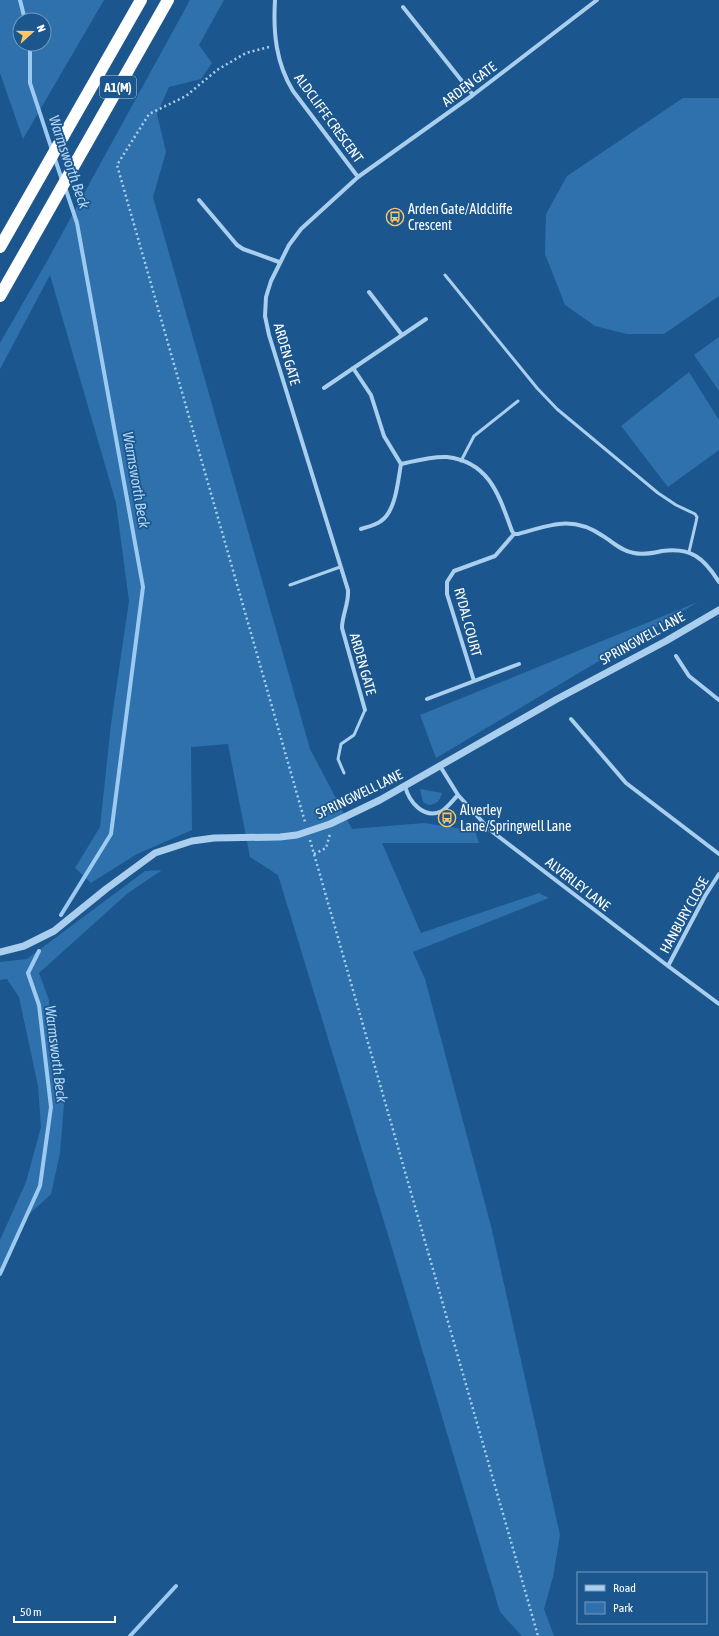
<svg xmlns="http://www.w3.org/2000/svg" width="719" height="1636" font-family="'Asap Condensed',sans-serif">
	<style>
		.green { fill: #2e71ac; fill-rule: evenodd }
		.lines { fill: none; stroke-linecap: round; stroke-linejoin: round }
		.stream { stroke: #9ccaf0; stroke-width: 4 }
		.path { stroke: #a9ceee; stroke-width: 2.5; stroke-dasharray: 2 3; stroke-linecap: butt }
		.service { stroke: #a9ceee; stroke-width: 3 }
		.minor { stroke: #a9ceee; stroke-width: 4 }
		.tertiary { stroke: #a9ceee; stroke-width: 7 }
		.motorway { stroke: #fff; stroke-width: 12 }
		.labels { text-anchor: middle; stroke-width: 3.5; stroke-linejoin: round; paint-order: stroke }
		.shield { fill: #1b578e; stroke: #bbcddd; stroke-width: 1 }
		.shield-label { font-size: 13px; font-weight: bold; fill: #fff }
		.street-label { font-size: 14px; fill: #fff; stroke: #1b578e }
		.poi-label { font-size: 14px; fill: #fff; stroke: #1b578e; text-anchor: start }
		.water-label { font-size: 15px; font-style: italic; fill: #b5d7f5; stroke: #1b578e }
	</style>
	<rect width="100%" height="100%" fill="#1b578e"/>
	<path class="green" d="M0 0H104L23 139 0 73ZM20 20H44V44H20Z
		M190 0H224L199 45 212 63 201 79 169 87 157 114 166 152 153 197 310 749 352 829 424 823 475 831 479 843H382L421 933 539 893 549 898 413 952 425 979 491 1226 560 1535 553 1577 544 1609 554 1636H522L500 1612 392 1248 278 875 250 857 228 744 191 747 192 830 137 854 91 883 75 868 100 827 111 724 129 601 116 503 50 275 0 369V343L46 263Z
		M683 98H719V296L664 334H627L595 326 565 305 545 254 546 214 567 176Z
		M719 337V391L694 355Z
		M689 372 719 420V450L668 487 621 426Z
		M698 602 436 758 420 715Z
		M420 789 442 793C440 801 437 804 429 805L423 802Z
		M162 870 128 893 39 973 49 1000 51 1044 64 1104 60 1153 51 1194 24 1219 0 1276V1240L26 1182 41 1127 38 1086 19 997 7 979 0 980V962L27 959 145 871Z"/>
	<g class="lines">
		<path class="stream" d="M20 0 25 20
			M30 44V83L52 150
			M54 156 62 180
			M61 915 111 834 143 587 77 223 65 187
			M0 1274 40 1186 51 1107 39 1005 28 973 39 951
			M130 1636 176 1586"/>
		<path class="path" d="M269 47 246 53 217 70 186 96 149 114 117 165 305 822
			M310 840 538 1636
			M314 854 326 848 330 834"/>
		<path class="service" d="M445 275 537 388 557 409 658 493 676 505 695 514 697 517 696 522 689 552
			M461 461 474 436 518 401
			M290 585 340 567
			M344 773 338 759 341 744 354 735 365 710"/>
		<path class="minor" d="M275 0C273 33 276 63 293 91L358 177
			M403 7 473 95
			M199 200 237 245 243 249 279 262
			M369 292 402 335
			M353 368 371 395 384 436 401 464C398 480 396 511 381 521 376 525 367 527 361 529
			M324 388 426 319
			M401 464C415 461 432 456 447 457 490 462 499 496 512 531L514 534H518C551 525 572 515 603 536 613 542 621 551 634 553 644 555 653 553 662 551 691 547 704 558 719 582
			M676 656 689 676 719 700
			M474 681 447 594V582L454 571 495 556 514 534
			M427 699 519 664
			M365 710 342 628C342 615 349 604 348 590L269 335 265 316 266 297 271 281 289 245 301 229 358 177 473 95 597 0
			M571 719 626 783 719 854
			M440 766 458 795 490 830 668 966 719 1004
			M405 786C409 802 424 820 442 811 448 807 453 800 458 795
			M668 966 705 896 719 874"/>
		<path class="tertiary" d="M0 952 24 946 54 931 106 889 155 853 192 841 214 838 280 837 297 835 330 824 380 800 557 699 666 641 719 610"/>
		<path class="motorway" d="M0 247 141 0
			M0 296 168 0"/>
	</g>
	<defs>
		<symbol id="bus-ring" viewBox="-11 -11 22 22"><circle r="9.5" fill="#1b578e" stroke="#ffc666" stroke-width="1.5"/><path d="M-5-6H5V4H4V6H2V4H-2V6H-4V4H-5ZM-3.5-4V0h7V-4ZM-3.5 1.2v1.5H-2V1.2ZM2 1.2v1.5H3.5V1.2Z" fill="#ffc666"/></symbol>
	</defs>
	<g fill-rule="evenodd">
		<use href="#bus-ring" x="385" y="207" width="20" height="20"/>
		<use href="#bus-ring" x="437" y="808" width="20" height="20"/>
	</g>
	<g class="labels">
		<rect class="shield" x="100" y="76" width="36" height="22" rx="3"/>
		<g class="shield-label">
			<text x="118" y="92">A1(M)</text>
		</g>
		<g class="street-label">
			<text transform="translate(469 84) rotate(-37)" y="5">ARDEN GATE</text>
			<text transform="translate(329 118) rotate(54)" y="5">ALDCLIFFE CRESCENT</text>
			<text transform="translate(287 354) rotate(74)" y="5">ARDEN GATE</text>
			<text transform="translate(468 622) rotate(75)" y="5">RYDAL COURT</text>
			<text transform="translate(642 638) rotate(-29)" y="5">SPRINGWELL LANE</text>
			<text transform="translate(363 664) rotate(74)" y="5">ARDEN GATE</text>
			<text transform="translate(359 794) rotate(-26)" y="5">SPRINGWELL LANE</text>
			<text transform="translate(578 884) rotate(38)" y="5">ALVERLEY LANE</text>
			<text transform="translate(684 915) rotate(-61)" y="5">HANBURY CLOSE</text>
		</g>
		<g class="poi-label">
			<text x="408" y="214">Arden Gate/Aldcliffe<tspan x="408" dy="16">Crescent</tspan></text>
			<text x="460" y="815">Alverley<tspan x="460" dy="16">Lane/Springwell Lane</tspan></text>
		</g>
		<g class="water-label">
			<text transform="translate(69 162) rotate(71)" y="5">Warmsworth Beck</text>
			<text transform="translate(136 480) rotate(80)" y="5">Warmsworth Beck</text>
			<text transform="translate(56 1054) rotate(83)" y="5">Warmsworth Beck</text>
		</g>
	</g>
	<rect x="577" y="1572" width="130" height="52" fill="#1b578e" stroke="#769abb"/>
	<rect x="585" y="1585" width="20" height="6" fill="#a9ceee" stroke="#769abb"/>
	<text x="613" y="1592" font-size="12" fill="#ffffff">Road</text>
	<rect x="585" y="1602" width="20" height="12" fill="#2e71ac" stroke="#769abb"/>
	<text x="613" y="1612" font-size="12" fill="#ffffff">Park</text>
	<g transform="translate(32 32) rotate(69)"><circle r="19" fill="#1b578e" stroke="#769abb"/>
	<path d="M0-3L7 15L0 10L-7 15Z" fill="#ffc666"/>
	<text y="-6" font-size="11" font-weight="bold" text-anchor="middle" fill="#ffffff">N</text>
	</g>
	<path d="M14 1616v6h101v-6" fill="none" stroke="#ffffff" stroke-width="2"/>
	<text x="20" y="1616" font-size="12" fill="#ffffff" stroke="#1b578e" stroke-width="3" paint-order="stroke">50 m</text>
</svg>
